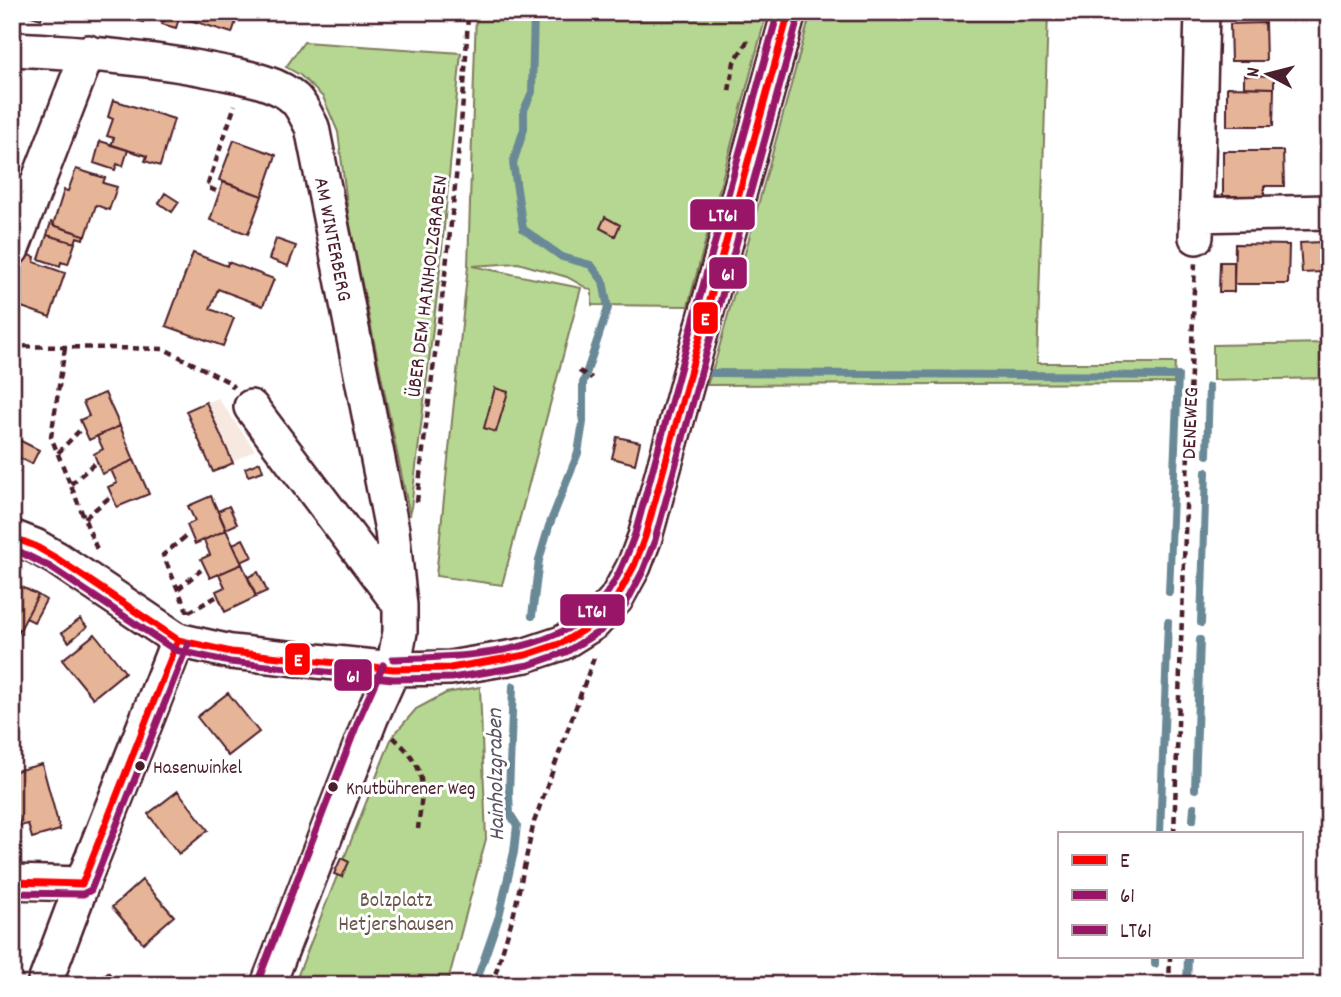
<svg xmlns="http://www.w3.org/2000/svg" width="1341" height="997" font-family="Dekko,sans-serif">
	<style>
		.built { fill: #f8e9e0 }
		.green { fill: #b6d791; stroke: #807b5e; stroke-width: 2 }
		.lines { fill: none; stroke-linecap: round; stroke-linejoin: round }
		.stream { stroke: #6b8997; stroke-width: 8 }
		.building { fill: #e6b597; stroke: #4a1f2b; stroke-width: 2 }
		.minor-casing { stroke: #4a1f2b; stroke-width: 38 }
		.path { stroke: #4a1f2b; stroke-width: 4.5; stroke-dasharray: 7 5; stroke-linecap: butt }
		.minor { stroke: #fff; stroke-width: 33 }
		.bus-1-casing { stroke: #fff; stroke-width: 12 }
		.bus-2-casing { stroke: #fff; stroke-width: 12 }
		.bus-3-casing { stroke: #fff; stroke-width: 12 }
		.bus-1 { stroke: #f00; stroke-width: 7 }
		.bus-2 { stroke: #981568; stroke-width: 7 }
		.bus-3 { stroke: #981568; stroke-width: 7 }
		.bus-dot { fill: #4a1f2b; stroke: #fff; stroke-width: 2.5 }
		.labels { text-anchor: middle; stroke-width: 6; stroke-linejoin: round; paint-order: stroke }
		.bus-label { font-size: 19px; fill: #4a1f2b; stroke: #fff; text-anchor: start }
		.street-label { font-size: 21px; fill: #4a1f2b; stroke: #fff }
		.park-label { font-size: 21px; fill: #6a564a; stroke: #fff }
		.water-label { font-size: 23px; font-style: italic; fill: #5a5461; stroke: #fff }
		.line-badge { stroke: #fff; stroke-width: 2.5 }
		.badge-label { font-size: 19px; text-anchor: middle; font-weight: bold; fill: #fff }
	</style>
	<rect width="100%" height="100%" fill="#fff"/>
	<filter id="ink" filterUnits="userSpaceOnUse"><feTurbulence type="fractalNoise" baseFrequency=".0143" numOctaves="2"/><feDisplacementMap in="SourceGraphic" scale="14" xChannelSelector="R" yChannelSelector="G"/><feConvolveMatrix kernelMatrix="1 2 1 2 8 2 1 2 1" color-interpolation-filters="sRGB"/></filter>
	<g filter="url(#ink)">
		<path class="built" d="M218 398 255 450 213 472 186 411Z"/>
		<path class="green" d="M476 12H767L688 306 592 305V291L567 277 518 263 472 266 581 288 502 585 436 576 468 266Z
			M811 12H1048L1037 363H1175L1174 383 707 385 716 359Z
			M304 42 461 53 439 279 410 516 349 220 338 132 323 97 300 75 286 67Z
			M1329 343V378L1213 380V345Z
			M480 687 486 839 447 985H294L392 737 416 709 446 693Z"/>
		<g class="lines">
			<path class="stream" d="M712 373 1178 376 1169 592
				M1207 455 1209 387
				M532 616 539 560 549 526 578 453 583 422V383L608 308 603 281 591 265 562 257 523 229 513 163 524 129V110L532 92 534 12
				M1201 623 1206 472
				M1195 789 1200 640
				M1193 820 1194 807
				M1160 834 1168 622
				M1155 964V957
				M475 985 499 916 514 852 517 825 510 814 509 794 513 686
				M1187 985 1188 957"/>
		</g>
		<path class="building" d="M19 12H43L41 19Z
			M44 12H64L62 18Z
			M111 12H146L143 22Z
			M146 12H166L164 21 145 15Z
			M166 12H181L176 28 162 24Z
			M181 12H239L232 33 180 17Z
			M1265 23 1266 61H1231L1230 24Z
			M1244 75 1274 76V88L1244 87Z
			M1227 87 1274 88 1273 126H1227Z
			M113 100 174 119 160 166 145 161 147 156 111 145 114 138 107 136 113 119 108 117Z
			M234 140 276 155 262 196 219 180Z
			M100 141 128 150 123 166 117 164 115 170 94 163Z
			M1223 151H1283L1284 186H1264V196H1223Z
			M76 169 105 178 103 183 117 187 109 210 96 205 86 236 53 225 64 190 68 191Z
			M223 182 262 196 248 234 210 220Z
			M165 193 179 202 172 212 159 203Z
			M605 217 620 225 615 236 600 228Z
			M51 222 54 223 53 225 84 235 83 239 77 237 75 243 47 235Z
			M47 235 75 243 68 264 61 262 60 266 39 259Z
			M1321 235H1329V268L1322 269Z
			M276 239 296 246 288 266 269 259Z
			M1321 242 1322 272 1302 273 1300 243Z
			M1235 244 1289 245 1288 284H1234Z
			M21 253 35 257 34 262 65 273 50 317 19 306 17 311 12 309V273H17Z
			M193 253 227 266 228 262 274 279 263 306 218 289 210 309 234 318 223 346 166 326Z
			M1220 262H1234V292H1219Z
			M495 388 508 392 496 432 484 428Z
			M105 393 120 426 89 440 80 420 89 416 83 402Z
			M206 402 233 463 213 472 186 411Z
			M120 426 134 460 102 474 94 454 103 449 97 436Z
			M12 433 19 436 12 449Z
			M617 437 640 442 635 464 612 458Z
			M17 439 39 450 32 464 12 454Z
			M134 460 149 494 117 507 108 487 117 483 111 470Z
			M260 462 263 471 248 476 245 468Z
			M211 496 226 530 195 544 187 525 195 521 188 506Z
			M229 506 237 524 226 529 218 511Z
			M226 530 242 564 210 578 201 559 210 555 204 540Z
			M243 539 252 557 241 562 233 544Z
			M242 564 256 597 225 612 216 591 225 587 219 574Z
			M258 572 267 591 256 596 248 577Z
			M12 582 38 595 20 630 12 626Z
			M38 595 46 600 34 622 26 618Z
			M80 619 87 627 69 642 62 633Z
			M12 626 20 630 14 642H12Z
			M95 634 125 672 93 698 62 660Z
			M228 693 259 732 228 756 197 717Z
			M42 764 60 830 32 838 28 824 20 826 12 797V772Z
			M178 791 208 830 179 854 148 814Z
			M341 858 349 862 342 877 334 874Z
			M142 880 174 916 143 943 112 907Z
			M108 972 119 985H93Z"/>
		<g class="lines">
			<defs>
				<path id="minor" d="M12 49C83 52 151 58 220 72 244 77 277 82 295 99 302 106 307 118 312 127L392 530 400 605V632L393 669 371 718 268 985
					M1196 215 1329 212
					M1196 237 1202 12
					M12 249 88 52
					M251 407 400 605
					M12 537 35 546 56 558 178 640 231 652 393 669 450 668 526 655 562 643 594 623 616 599 634 566 645 537 789 12
					M12 882 82 884 178 640
					M44 985 82 884"/>
			</defs>
			<use href="#minor" class="minor-casing"/>
			<path class="path" d="M729 91 734 62 750 37
				M216 191 207 187 235 105
				M12 346 164 349 229 382 234 388
				M65 348 51 437 98 552
				M579 371 592 378
				M58 453 79 431
				M12 483 18 471
				M71 484 95 463
				M417 502C435 339 462 177 468 12
				M85 518 110 497
				M185 537 163 555 188 613
				M178 589 201 570
				M189 612 216 597
				M393 737C429 769 423 785 418 829
				M1174 834 1195 262
				M492 985 514 913 534 822 595 655
				M1169 985 1170 957"/>
			<use href="#minor" class="minor"/>
			<defs>
				<path id="bus-1" d="M12 537 35 546 56 558 178 640 231 652 393 669 450 668 526 655 562 643 594 623 616 599 634 566 645 537 789 12
					M12 882 82 884 178 640"/>
				<path id="bus-2" d="M12 548 50 567 175 650 230 662 393 679 452 678 529 665 566 652 600 631 625 605 643 571 655 540 799 15
					M12 893 83 894 91 890 188 644"/>
				<path id="bus-3" d="M393 659C455 657 547 656 594 609 614 589 625 561 635 534L778 12
					M258 981 361 714 383 665"/>
			</defs>
			<use href="#bus-1" class="bus-1-casing"/>
			<use href="#bus-2" class="bus-2-casing"/>
			<use href="#bus-3" class="bus-3-casing"/>
			<use href="#bus-1" class="bus-1"/>
			<use href="#bus-2" class="bus-2"/>
			<use href="#bus-3" class="bus-3"/>
		</g>
	</g>
	<g class="bus-dot">
		<circle cx="140" cy="766" r="6"/>
		<circle cx="333" cy="787" r="6"/>
	</g>
	<g class="labels">
		<g class="bus-label">
			<text x="153" y="773">Hasenwinkel</text>
			<text x="346" y="794">Knutbührener Weg</text>
		</g>
		<g class="street-label">
			<text transform="translate(334 239) rotate(79)" y="7">AM WINTERBERG</text>
			<text transform="translate(426 286) rotate(-83)" y="7">ÜBER DEM HAINHOLZGRABEN</text>
			<text transform="translate(1189 423) rotate(-88)" y="7">DENEWEG</text>
		</g>
		<g class="park-label">
			<text x="396" y="906">Bolzplatz<tspan x="396" dy="24">Hetjershausen</tspan></text>
		</g>
		<g class="water-label">
			<text transform="translate(494 775) rotate(-91)" y="8">Hainholzgraben</text>
		</g>
	</g>
	<g class="line-badge">
		<rect x="689" y="198" width="67" height="33" rx="7" fill="#981568"/>
		<rect x="708" y="256" width="40" height="34" rx="7" fill="#981568"/>
		<rect x="692" y="301" width="27" height="34" rx="7" fill="#f00"/>
		<rect x="559" y="593" width="67" height="34" rx="7" fill="#981568"/>
		<rect x="284" y="642" width="27" height="34" rx="7" fill="#f00"/>
		<rect x="333" y="658" width="40" height="34" rx="7" fill="#981568"/>
	</g>
	<g class="badge-label">
		<text x="723" y="221">LT61</text>
		<text x="728" y="280">61</text>
		<text x="705" y="325">E</text>
		<text x="592" y="617">LT61</text>
		<text x="298" y="666">E</text>
		<text x="353" y="682">61</text>
	</g>
	<rect width="1341" height="997" fill="none" stroke="#fff" stroke-width="42"/>
	<rect x="21" y="21" width="1299" height="955" fill="none" stroke="#4a1f2b" stroke-width="2.5" filter="url(#ink)"/>
	<rect x="1058" y="832" width="245" height="126" fill="#ffffff" stroke="#b7a5aa" stroke-width="2"/>
	<rect x="1072" y="855" width="35" height="10" fill="#ff0000" stroke="#b7a5aa" stroke-width="2"/>
	<text x="1120" y="867" font-size="21" fill="#4a1f2b">E</text>
	<rect x="1072" y="890" width="35" height="10" fill="#981568" stroke="#b7a5aa" stroke-width="2"/>
	<text x="1120" y="902" font-size="21" fill="#4a1f2b">61</text>
	<rect x="1072" y="925" width="35" height="10" fill="#981568" stroke="#b7a5aa" stroke-width="2"/>
	<text x="1120" y="937" font-size="21" fill="#4a1f2b">LT61</text>
	<g transform="translate(1268 74) rotate(277)" stroke="#ffffff" stroke-width="5" paint-order="stroke">
	<path d="M0-5L12 26L0 18L-12 26Z" fill="#4a1f2b"/>
	<text y="-10" font-size="19" font-weight="bold" text-anchor="middle" fill="#4a1f2b">N</text>
	</g>
</svg>
